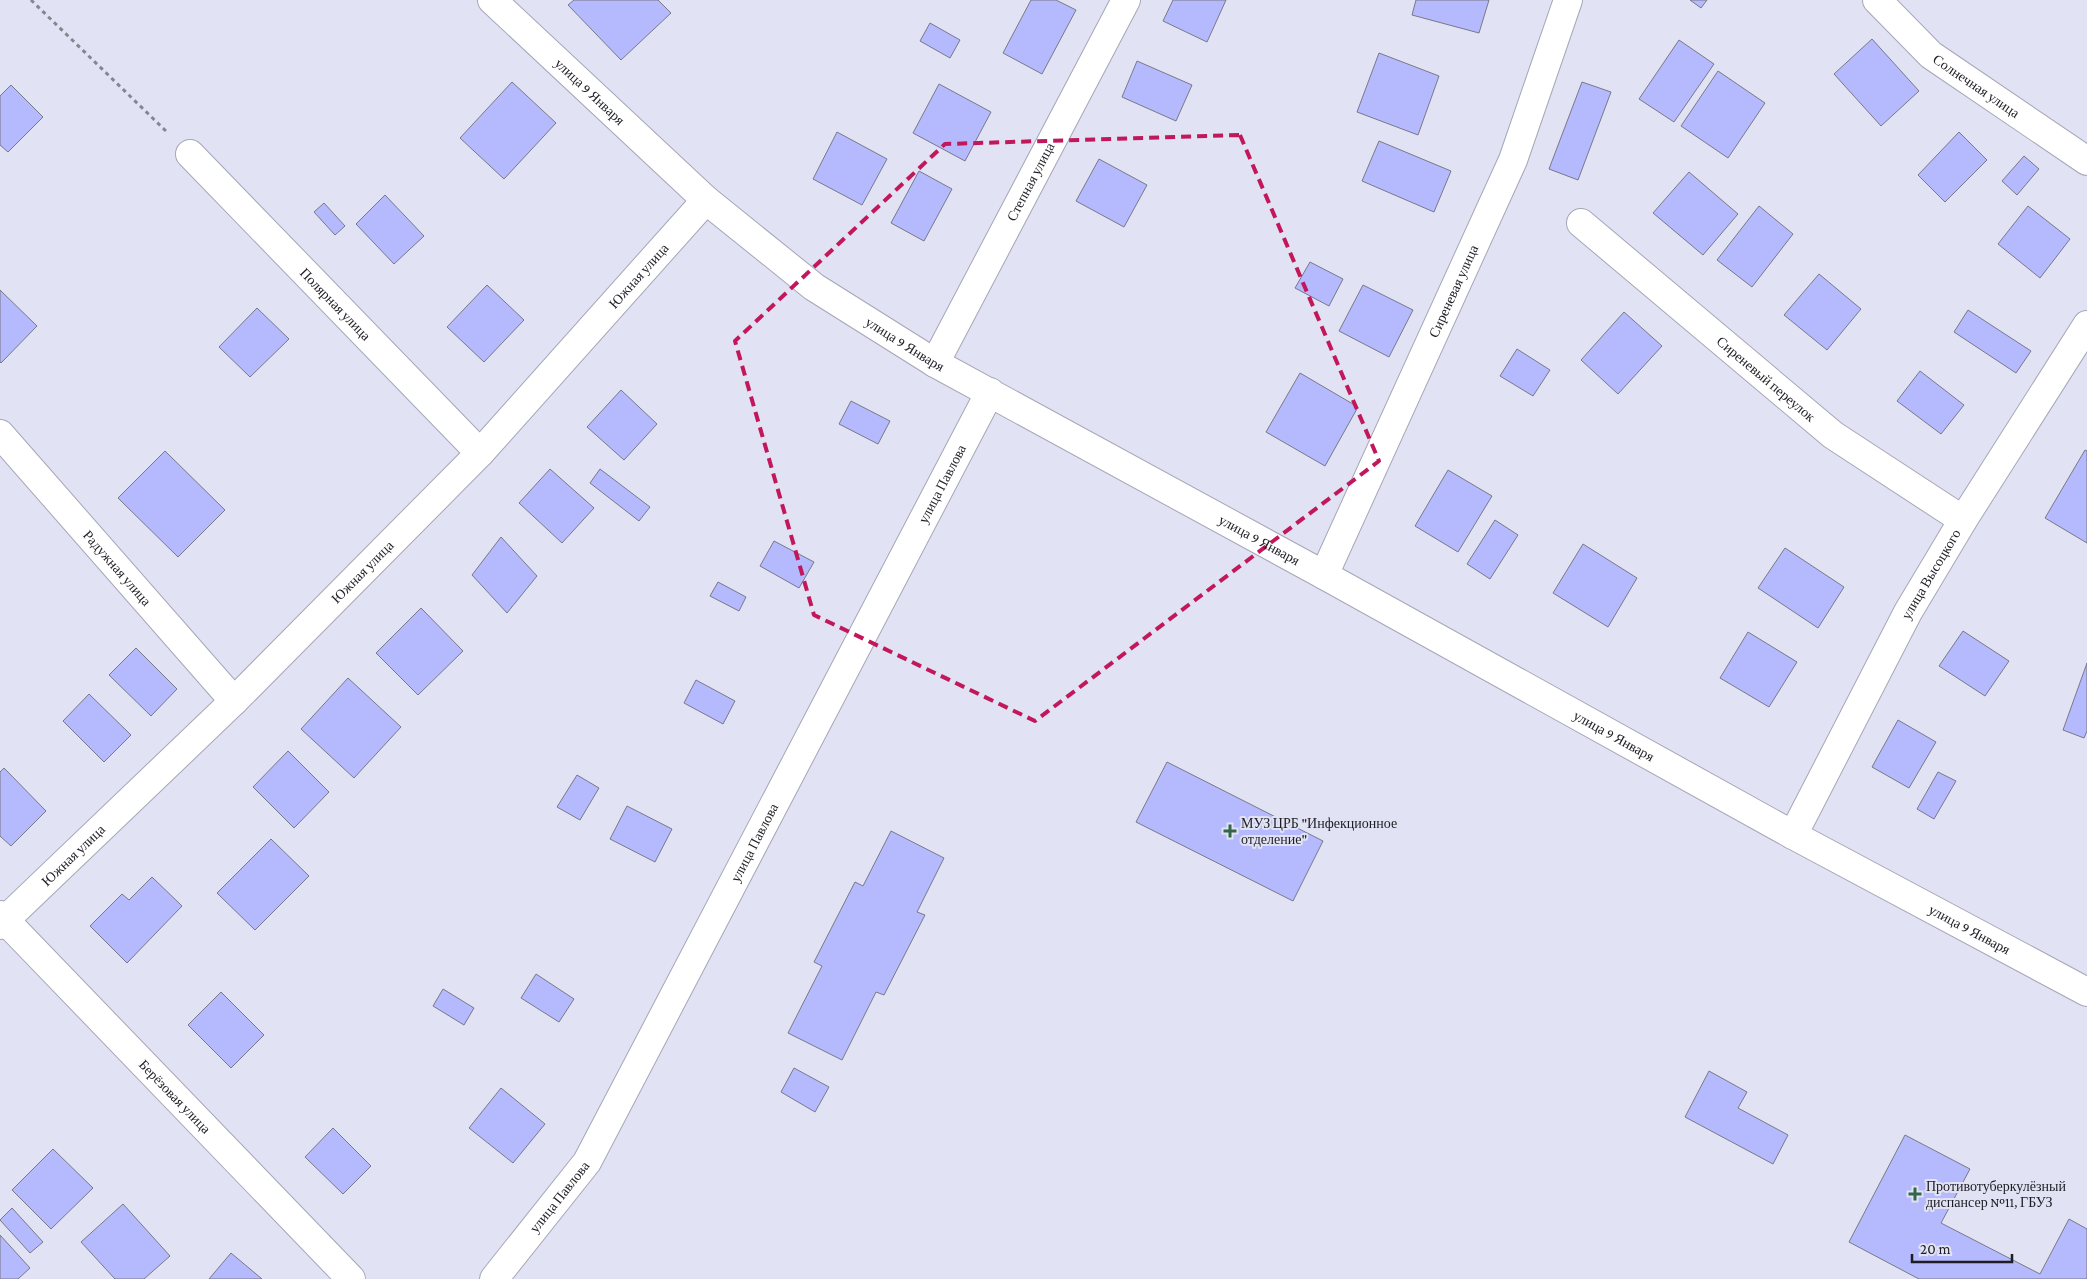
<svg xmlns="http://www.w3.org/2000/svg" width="2087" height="1279" font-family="'Crimson Pro',serif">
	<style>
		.building { fill: #b5b9fd; stroke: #787988 }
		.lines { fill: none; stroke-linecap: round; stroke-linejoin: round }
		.minor-casing { stroke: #a5a7b7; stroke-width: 30 }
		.path { stroke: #868692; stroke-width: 3; stroke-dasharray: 4 4; stroke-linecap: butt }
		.minor { stroke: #fff; stroke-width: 28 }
		.marked { fill: none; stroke: #c2185b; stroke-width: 4; stroke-dasharray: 10 6; stroke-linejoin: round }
		.poi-dot { fill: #31664b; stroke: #e1e2f3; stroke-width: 2 }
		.labels { text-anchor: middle; stroke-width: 4; stroke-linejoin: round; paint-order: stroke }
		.street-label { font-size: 14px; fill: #1d1d23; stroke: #e1e2f3 }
		.poi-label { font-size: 14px; fill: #1d1d23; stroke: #e1e2f3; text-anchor: start }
	</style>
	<rect width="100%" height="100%" fill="#e1e2f3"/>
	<path class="building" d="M574 0H658L671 13 621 60 568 5Z
		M1031 0H1056L1076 10 1042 74 1003 53Z
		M1173 0H1226L1207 42 1163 21Z
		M1416 0H1489L1479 33 1412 15Z
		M1690 0H1707L1701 8Z
		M930 23 960 40 950 58 920 41Z
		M1872 39 1919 91 1881 126 1834 74Z
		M1679 40 1714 64 1674 122 1639 99Z
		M1379 53 1439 76 1418 135 1357 112Z
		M1137 61 1192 85 1176 121 1122 97Z
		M1718 71 1765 103 1728 158 1681 126Z
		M512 82 556 123 504 179 460 138Z
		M1582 82 1611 92 1578 180 1549 169Z
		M939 84 991 112 965 161 913 133Z
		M11 85 43 117 8 152 0 145V96Z
		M837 132 887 159 862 205 813 179Z
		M1959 132 1987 160 1945 202 1918 175Z
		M1379 141 1451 171 1434 212 1362 181Z
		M2024 156 2039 169 2017 195 2002 181Z
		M1099 159 1147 185 1124 227 1076 201Z
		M919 171 952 189 924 241 891 223Z
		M1689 172 1738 214 1703 255 1653 213Z
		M385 195 424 236 394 264 356 224Z
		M324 203 345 226 335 235 314 212Z
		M1759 206 1793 234 1752 287 1717 260Z
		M2028 206 2070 239 2040 278 1998 244Z
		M1310 262 1343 279 1329 306 1295 288Z
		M1819 274 1861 309 1827 350 1784 315Z
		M487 285 524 320 484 362 447 327Z
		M1363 285 1413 310 1389 357 1339 331Z
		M0 290 37 326 1 363 0 362Z
		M257 308 289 339 250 377 219 347Z
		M1968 310 2031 351 2016 373 1954 332Z
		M1624 312 1662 346 1618 394 1581 360Z
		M1517 349 1550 370 1533 396 1500 376Z
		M1920 371 1964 405 1941 434 1897 401Z
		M1300 373 1358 407 1325 466 1266 432Z
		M621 390 657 424 624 460 587 427Z
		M851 401 890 421 878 444 839 424Z
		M2085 450 2087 451V543L2045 518Z
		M165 451 225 510 178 557 118 498Z
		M550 469 594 508 562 543 519 503Z
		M600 469 650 507 639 521 590 483Z
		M1448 470 1492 496 1458 552 1415 526Z
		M1495 520 1518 535 1490 579 1467 564Z
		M501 537 537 576 507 613 472 575Z
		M774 541 814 562 799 588 760 566Z
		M1583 544 1637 578 1608 627 1553 593Z
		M1785 548 1844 587 1818 628 1758 588Z
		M718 582 746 597 739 611 710 596Z
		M421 608 463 651 418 695 376 653Z
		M1963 631 2009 661 1985 696 1939 666Z
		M1748 632 1797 662 1769 707 1720 678Z
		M136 648 177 689 151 716 109 675Z
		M2087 663V731L2084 738 2063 730Z
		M348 678 401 727 354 778 301 729Z
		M696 680 735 701 723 724 684 703Z
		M89 694 131 735 104 762 63 721Z
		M1898 720 1936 742 1909 788 1872 767Z
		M288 751 329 792 294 828 253 787Z
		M1167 762 1323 841 1293 901 1136 822Z
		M4 768 46 811 11 846 0 836V772Z
		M1938 772 1956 781 1934 819 1917 809Z
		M577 775 599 788 580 820 557 807Z
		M627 806 672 829 655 862 610 839Z
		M891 831 944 858 917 912 925 915 884 995 876 992 842 1060 788 1033 822 966 814 962 855 882 863 886Z
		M271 839 309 876 255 930 217 893Z
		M152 877 182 906 127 963 90 926 122 894 129 900Z
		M536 974 574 999 559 1022 521 998Z
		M443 989 474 1008 464 1025 433 1006Z
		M221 992 264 1035 231 1068 188 1025Z
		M794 1068 829 1087 815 1112 781 1092Z
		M1709 1071 1747 1092 1738 1108 1788 1135 1773 1164 1685 1117Z
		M501 1088 545 1124 513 1163 469 1128Z
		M333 1128 371 1166 343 1194 305 1157Z
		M1905 1135 1970 1169 1941 1223 2040 1274 2069 1219 2087 1229V1279H1919L1849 1242Z
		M53 1149 93 1188 51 1229 12 1190Z
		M123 1204 170 1256 144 1279H115L81 1242Z
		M12 1208 43 1242 30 1253 0 1220Z
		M0 1235 30 1268 18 1279H0Z
		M231 1253 262 1279H209Z"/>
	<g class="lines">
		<defs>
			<g id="minor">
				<path id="s1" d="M492 0 706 200 814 287 935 363 1324 575 1793 835 2087 992"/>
				<path id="s2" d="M1877 0 1931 55 2087 161"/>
				<path id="s3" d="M190 154 480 453"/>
				<path id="s4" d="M1581 223 1833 435 1963 520"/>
				<path id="s5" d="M935 363 1126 0"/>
				<path id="s6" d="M0 434 234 701"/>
				<path id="s7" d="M1324 575 1513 160 1568 0"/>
				<path id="s8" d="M1793 835 1908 612 1963 520 2087 325"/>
				<path id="s9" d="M0 915 351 1279"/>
				<path id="s10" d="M0 925 234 701 480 453 706 200"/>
				<path id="s11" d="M494 1279 587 1162 990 392"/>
			</g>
		</defs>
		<use href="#minor" class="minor-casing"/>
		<path class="path" d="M31 0 168 133"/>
		<use href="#minor" class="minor"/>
	</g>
	<path class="marked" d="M1240 135 1379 461 1035 721 814 615 735 341 945 144Z"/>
	<g class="poi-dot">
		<path d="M1227.5 823.5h5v5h5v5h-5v5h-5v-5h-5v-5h5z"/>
		<path d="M1912.5 1186.5h5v5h5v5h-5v5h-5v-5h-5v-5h5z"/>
	</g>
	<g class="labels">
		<g class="street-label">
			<text dy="5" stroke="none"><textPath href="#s2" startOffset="132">Солнечная улица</textPath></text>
			<text dy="5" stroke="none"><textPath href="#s1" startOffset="134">улица 9 Января</textPath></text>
			<text dy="5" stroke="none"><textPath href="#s5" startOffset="205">Степная улица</textPath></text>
			<text dy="5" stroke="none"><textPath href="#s10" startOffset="911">Южная улица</textPath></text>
			<text dy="5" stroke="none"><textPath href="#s7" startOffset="312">Сиреневая улица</textPath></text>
			<text dy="5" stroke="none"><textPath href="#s3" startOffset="209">Полярная улица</textPath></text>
			<text dy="5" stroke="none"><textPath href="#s1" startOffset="539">улица 9 Января</textPath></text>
			<text dy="5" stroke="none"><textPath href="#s4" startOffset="242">Сиреневый переулок</textPath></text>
			<text dy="5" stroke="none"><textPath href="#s11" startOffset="915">улица Павлова</textPath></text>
			<text dy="5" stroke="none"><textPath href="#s1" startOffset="944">улица 9 Января</textPath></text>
			<text dy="5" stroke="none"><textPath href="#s6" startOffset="178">Радужная улица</textPath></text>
			<text dy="5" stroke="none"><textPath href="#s10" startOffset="506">Южная улица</textPath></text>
			<text dy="5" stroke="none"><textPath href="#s8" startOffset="295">улица Высоцкого</textPath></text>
			<text dy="5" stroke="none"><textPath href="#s1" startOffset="1349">улица 9 Января</textPath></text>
			<text dy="5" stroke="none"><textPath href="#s11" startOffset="510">улица Павлова</textPath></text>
			<text dy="5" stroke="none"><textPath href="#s10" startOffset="101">Южная улица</textPath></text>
			<text dy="5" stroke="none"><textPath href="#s1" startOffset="1754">улица 9 Января</textPath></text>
			<text dy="5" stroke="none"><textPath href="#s9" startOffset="252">Берёзовая улица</textPath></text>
			<text dy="5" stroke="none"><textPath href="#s11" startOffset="105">улица Павлова</textPath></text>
		</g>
		<g class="poi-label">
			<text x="1241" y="828">МУЗ ЦРБ "Инфекционное<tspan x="1241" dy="16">отделение"</tspan></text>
			<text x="1926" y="1191">Противотуберкулёзный<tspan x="1926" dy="16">диспансер №11, ГБУЗ</tspan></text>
		</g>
	</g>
	<path d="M1912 1254v8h100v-8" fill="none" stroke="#1d1d23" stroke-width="2.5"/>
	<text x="1920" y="1254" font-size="15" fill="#1d1d23" stroke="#e1e2f3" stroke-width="4" paint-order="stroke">20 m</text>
</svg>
